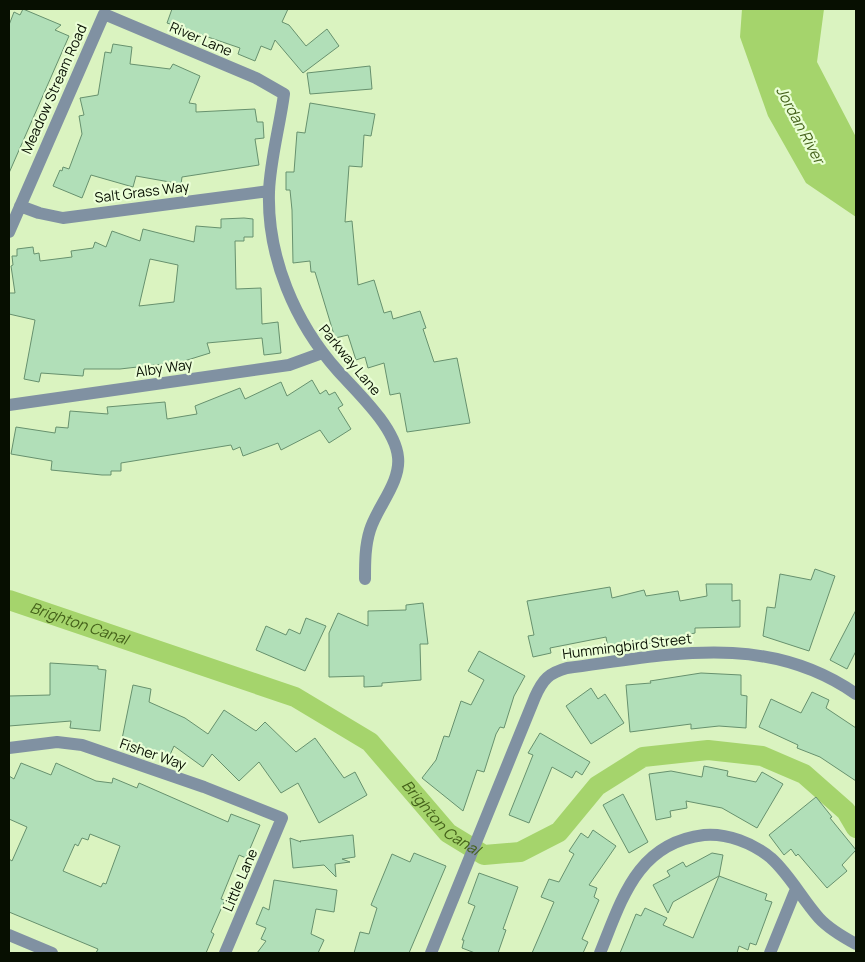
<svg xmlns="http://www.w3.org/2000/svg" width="865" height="962" font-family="Manrope,sans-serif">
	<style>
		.water { fill: #a5d46c }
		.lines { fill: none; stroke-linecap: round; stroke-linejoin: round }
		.canal { stroke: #a5d46c; stroke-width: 20 }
		.building { fill: #b1dfb8; stroke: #67916e; fill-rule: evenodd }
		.minor { stroke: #8091a2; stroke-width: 12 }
		.labels { text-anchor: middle; stroke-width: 4.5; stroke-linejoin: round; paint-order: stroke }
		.street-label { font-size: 14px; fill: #070f01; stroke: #eafed6 }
		.water-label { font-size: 15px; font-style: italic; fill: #436019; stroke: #eafed6 }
	</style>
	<rect width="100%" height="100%" fill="#daf3c0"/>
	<path class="water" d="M742 9H824L817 62 856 137V217L806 183 768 116 740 37Z"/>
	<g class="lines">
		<path class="canal" id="s1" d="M9 600 295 697 370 742 448 833 484 855 520 852 559 832 597 786 643 757 708 750 762 756 804 774 846 811 856 828"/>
	</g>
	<path class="building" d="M23 9 61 25 55 30 69 36 9 173V25L14 12 20 15Z
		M172 9H288L282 22 289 25 306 46 327 29 339 46 303 73 275 40 271 50 261 46 255 61 238 54 240 48 167 23Z
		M113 44 132 47 130 64 170 69 173 64 200 76 189 103 196 104V112L255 109 257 122H263L264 138 255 139 259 165 182 177 181 184 136 176 133 187 91 175 82 198 53 186 60 170 62 171 63 167 69 169 82 134 79 116 84 115 80 98 98 95 105 52 111 53Z
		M370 66 372 89 310 94 307 73Z
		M310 103 375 114 371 136 364 135 362 167 349 166 345 222 352 221 358 285 374 280 384 313 391 311 393 319 420 311 426 328 423 329 434 362 457 358 470 423 407 432 400 393 390 395 384 363 368 368 365 357 356 360 348 335 335 338 315 272H311L310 261 293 263 292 210 290 190H286V172H294L297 132 305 133Z
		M244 218 253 219V237H244V241H235L236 289 261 288 262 324 278 322 281 353 264 355 262 338 207 343 210 353 181 362 120 369H84L83 376 41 373 39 382 24 379 35 320 9 314V293H15L11 266 13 265 12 256H17V249L33 247 34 254 39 253 40 261 72 257 71 251 93 248 95 242 106 247 112 231 140 241 143 229 194 242 196 226 221 228V219ZM150 259 178 265 174 302 139 306Z
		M312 380 320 394 326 390 329 395 335 392 343 405 338 408 351 429 329 443 320 430 281 450 278 443 243 456 240 447 233 450 231 445 121 463V471H111V475H102L51 470 52 461 11 454 16 427 55 433 56 427 68 428 70 411 108 414 107 407 165 402 167 419 197 414 195 406 240 388 245 399 281 382 287 396Z
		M815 569 835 576 809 651 763 636 767 607 775 608 780 574 811 580Z
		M706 584H732V601L740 600V627L695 628V633L643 645 642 641 608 648 606 637 550 648 551 653 533 657 528 636 534 635 527 601 610 587 612 598 644 590 646 596 678 591 680 601 707 596Z
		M423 603 428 644H420L421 680 382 683V686L364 687V676L329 677V633L338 613 368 626V611L406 610V605Z
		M856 610V651L847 669 830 660Z
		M306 618 326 626 305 671 256 650 266 626 286 635 289 629 300 634Z
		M479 651 525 676 514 696 504 728 500 727 496 734 484 772 477 770 463 811 422 778 436 760 444 736 449 737 461 701 471 705 484 680 468 671Z
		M50 663 98 666V669L106 670 100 731 70 728 71 721 9 726V696L50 695Z
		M701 673 741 675V695L747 696 746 728 719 726 691 729V724L630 732 626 685 651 683 650 681Z
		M133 685 151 689 149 702 185 718 208 734 224 710 256 731 265 722 296 752 315 738 344 778 355 772 367 795 319 823 298 783 281 793 259 762 239 781 212 754 203 767 174 746 169 757 122 739Z
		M591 688 598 699 605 694 624 723 591 744 566 706Z
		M812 692 829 700 826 708 856 728V781L820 757 797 748 798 745 759 727 771 699 801 713Z
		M540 733 590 762 582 775 576 771 572 778 552 767 529 823 509 815 533 755 528 753Z
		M21 763 51 775 56 763 96 781 112 783 113 778 137 788 139 783 228 822 231 814 260 825 246 858 239 855 221 899 225 900 211 932 214 934 206 953H96L98 949 9 912V859L12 861 27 827 9 819V776L14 779ZM90 834 120 846 106 884 103 883 101 887 63 871 75 844 78 846 82 838 88 840Z
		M704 766 728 771 727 776 756 782 762 772 783 784 757 828 722 808 686 801 687 808 670 811 671 817 656 820 649 774 671 771 702 777Z
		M623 794 648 842 629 853 603 805Z
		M816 797 832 817 830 818 856 850 842 865 847 871 827 888 798 854 796 856 791 849 784 855 769 835Z
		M593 830 616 846 589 885 597 888 594 897 599 900 582 939 588 942 583 953H532L554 902 541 897 549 879 559 882 574 854 569 851 581 833 588 838Z
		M353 835 355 857 342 859 350 862 335 864 336 877 324 865 293 868 290 838 301 842 300 841Z
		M414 853 446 866 409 953H354L360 932 369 934 377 908 371 905 392 854 410 862Z
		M712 853 723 855 719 876 767 894 765 900 772 902 756 945 750 943 748 950 739 946 737 953H620L636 914 641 916 645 908 667 918 663 925 693 938 719 876 673 902 668 913 653 885 670 876 667 871 683 862 686 867Z
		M479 873 518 887 503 929 506 930 498 953H475L462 948 464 940H462L475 906 468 903Z
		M274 880 337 890 334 912 316 909 311 934 324 940 318 953H257L266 941 261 939 266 928 256 924 263 907 269 910Z"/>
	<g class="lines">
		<path class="minor" d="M20 206 39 213 63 218 269 191
			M9 232 104 14 256 78 284 94C280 125 270 161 269 192 267 257 295 323 338 371 357 392 395 427 398 457 401 482 377 507 370 530 365 546 365 562 365 579
			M9 405 289 365 322 353
			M9 748 57 742 82 745 204 787 282 818 225 953
			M9 935 52 953
			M431 953 535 697C543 679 549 673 567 668 668 655 766 631 856 694
			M600 953C622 899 637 843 704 835 727 833 753 843 771 858 790 875 802 899 819 918 829 929 843 937 856 944
			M770 953 796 889"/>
	</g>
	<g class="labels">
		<g class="street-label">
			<text transform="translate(201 39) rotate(23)" y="5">River Lane</text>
			<text transform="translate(54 89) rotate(-66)" y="5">Meadow Stream Road</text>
			<text transform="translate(142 192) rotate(-7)" y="5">Salt Grass Way</text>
			<text transform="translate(350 360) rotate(50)" y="5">Parkway Lane</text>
			<text transform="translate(164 368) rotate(-8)" y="5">Alby Way</text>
			<text transform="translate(627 646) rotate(-7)" y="5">Hummingbird Street</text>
			<text transform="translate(153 754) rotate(19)" y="5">Fisher Way</text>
			<text transform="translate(240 880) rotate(-67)" y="5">Little Lane</text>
		</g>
		<g class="water-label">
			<text transform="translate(800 125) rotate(62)" y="5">Jordan River</text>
			<text dy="5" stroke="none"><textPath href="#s1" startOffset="74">Brighton Canal</textPath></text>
			<text dy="5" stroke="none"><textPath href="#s1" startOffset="494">Brighton Canal</textPath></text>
		</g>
	</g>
	<rect width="865" height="962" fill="none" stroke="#070f01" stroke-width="20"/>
</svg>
